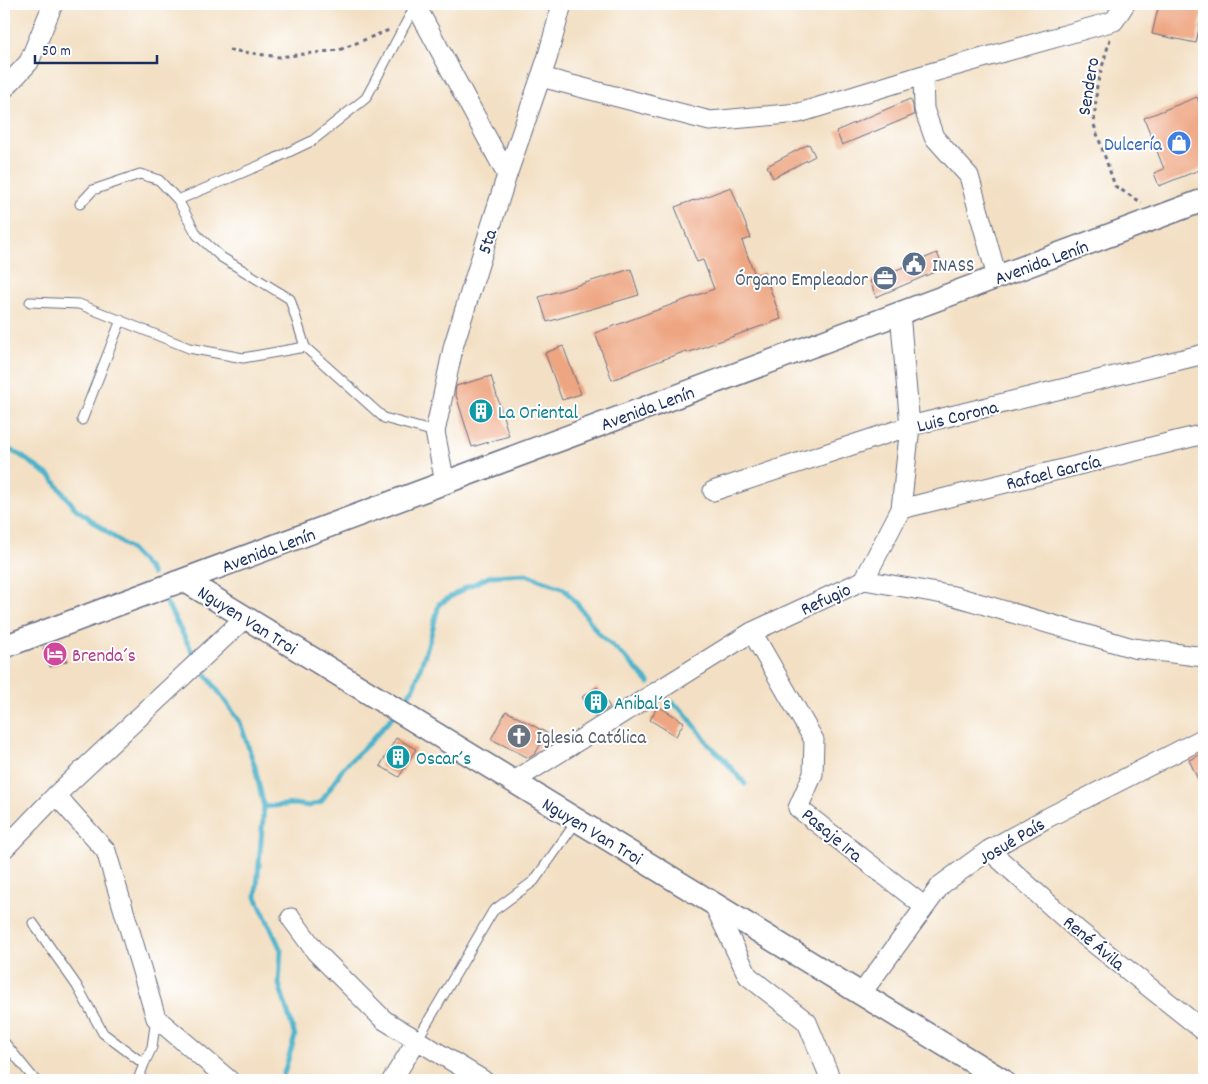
<svg xmlns="http://www.w3.org/2000/svg" width="1208" height="1084" font-family="Dekko,sans-serif">
	<style>
		.lines { fill: none; stroke-linecap: round; stroke-linejoin: round }
		.stream { stroke: #4bb2ca; stroke-width: 5 }
		.building { fill: #eea581 }
		.service-casing { stroke: #676d82; stroke-width: 11 }
		.minor-casing { stroke: #676d82; stroke-width: 21 }
		.tertiary-casing { stroke: #676d82; stroke-width: 25 }
		.path { stroke: #676d82; stroke-width: 3; stroke-dasharray: 4 4; stroke-linecap: butt }
		.service { stroke: #fff; stroke-width: 9 }
		.minor { stroke: #fff; stroke-width: 19 }
		.tertiary { stroke: #fff; stroke-width: 22 }
		.labels { text-anchor: middle; stroke-width: 4; stroke-linejoin: round; paint-order: stroke }
		.street-label { font-size: 19px; fill: #1b2f5e; stroke: #fff }
		.shop-label { font-size: 19px; fill: #366cbe; stroke: #fff; text-anchor: end }
		.service-label { font-size: 19px; fill: #4e5e75; stroke: #fff; text-anchor: start }
		.culture-label { font-size: 19px; fill: #0d838f; stroke: #fff; text-anchor: start }
		.hotel-label { font-size: 19px; fill: #b23c85; stroke: #fff; text-anchor: start }
		.worship-label { font-size: 19px; fill: #5b616d; stroke: #fff; text-anchor: start }
	</style>
	<rect width="100%" height="100%" fill="#fff"/>
	<filter id="ink" filterUnits="userSpaceOnUse"><feTurbulence type="fractalNoise" baseFrequency=".02" numOctaves="2"/><feDisplacementMap in="SourceGraphic" scale="10" xChannelSelector="R" yChannelSelector="G"/><feConvolveMatrix kernelMatrix="1 2 1 2 8 2 1 2 1" color-interpolation-filters="sRGB"/></filter>
	<filter id="wash" filterUnits="userSpaceOnUse"><feTurbulence type="fractalNoise" baseFrequency=".0096" numOctaves="4" result="noise"/><feDisplacementMap in="SourceGraphic" scale="20" xChannelSelector="R" yChannelSelector="G"/><feGaussianBlur stdDeviation="1.12" result="paint"/><feColorMatrix in="noise" values="0 0 0 0 0 0 0 0 0 0 0 0 0 0 0 0 0 1.4 0 .05"/><feComposite in="paint" operator="in"/></filter>
	<g filter="url(#wash)">
		<rect width="100%" height="100%" fill="#f3e0c4"/>
		<g class="lines">
			<path class="stream" d="M4 447 20 455 51 477 75 508 130 549 149 569 152 574
				M165 600 198 663 240 722 255 767 264 807
				M672 702 684 712 699 731 709 745 720 755 745 784
				M400 706 414 687 430 639 439 604 467 587 491 576 526 574 564 589 579 606 598 633 628 660 649 683
				M282 1080 295 1036 279 984 281 950 256 897 264 807 294 804 309 806 321 802 344 767 370 742 394 715"/>
		</g>
		<g id="blocks">
			<path class="building" d="M1159 4H1204L1196 43 1152 34Z
				M1197 97 1204 115V168L1159 186 1154 173 1164 169 1144 118Z
				M910 99 913 105 914 115 842 145 836 131Z
				M809 144 815 156 773 178 767 166Z
				M731 187 751 238 742 241 755 275 764 272 781 319 687 353 686 351 630 372V373L612 380 595 333 714 289 703 260 697 262 675 207 694 200V201Z
				M937 253 944 268 876 297 870 281Z
				M631 269 639 295 547 322 539 297Z
				M563 346 581 394 562 400 545 353Z
				M491 376 509 436 472 447 455 392 456 386Z
				M60 642 67 661 50 667 43 648Z
				M597 687 610 707 595 717 582 697Z
				M658 706 684 722 676 736 650 720Z
				M506 711 547 733 535 754 529 758 491 739Z
				M396 738 416 749 399 777 380 766Z
				M1204 753V792L1189 760Z"/>
		</g>
	</g>
	<g filter="url(#ink)">
		<use href="#blocks" fill-opacity="0" stroke="#676d82" stroke-width="1"/>
		<g class="lines">
			<defs>
				<path id="service" d="M178 200 270 161 312 141 366 98 415 6
					M80 204 93 190 140 174 159 180 178 200 197 235 221 257 290 299 305 347 384 418 435 432
					M30 302 79 304 189 348 243 358 305 347
					M82 420 121 320
					M33 923 77 986 103 1033 144 1064 152 1047 156 1018
					M417 1040 493 911 534 881 577 821
					M4 1042 35 1080
					M138 1080 144 1064"/>
				<path id="minor" d="M415 4 507 175
					M923 75 924 109 934 137 969 176 997 277
					M541 77 710 121 799 113 923 75 1114 21 1125 4
					M4 89 29 62 53 4
					M445 483 435 432 454 344 507 175 547 59 562 4
					M713 491 910 426 1204 354
					M901 509 1204 434
					M864 580 901 509 910 426 900 313
					M752 632 814 740 813 774 798 808 925 907
					M514 781 752 632 864 580 954 596 1133 648 1204 657
					M56 795 106 851 156 1018 229 1080
					M4 849 56 795 246 617
					M989 850 1080 932 1204 1031
					M713 903 748 976 807 1022 831 1080
					M291 918 316 952 384 1020 483 1080
					M861 994 941 885 989 850 1047 818 1204 738
					M392 1080 417 1040"/>
				<path id="tertiary" d="M184 580 1002 1080
					M6 646 1204 200"/>
			</defs>
			<use href="#service" class="service-casing"/>
			<use href="#minor" class="minor-casing"/>
			<use href="#tertiary" class="tertiary-casing"/>
			<path class="path" d="M1110 39 1097 85 1094 125 1115 186 1142 203
				M229 50 279 57 339 50 389 30"/>
			<use href="#service" class="service"/>
			<use href="#minor" class="minor"/>
			<use href="#tertiary" class="tertiary"/>
		</g>
	</g>
	<defs>
		<symbol id="shop-disc" viewBox="-11 -11 22 22"><circle r="9.5" fill="#3f7fe0" stroke="#fff"/><path d="M-5-2.5h2.3a2.7 3.5 0 0 1 5.4 0H5L5.5 6h-11ZM-1.5-2.5h3a1.5 2.3 0 0 0-3 0Z" fill="#fff"/></symbol>
		<symbol id="civic-disc" viewBox="-11 -11 22 22"><circle r="9.5" fill="#5c6f8a" stroke="#fff"/><path d="M-.6-6.5H3V-4.5H.6V-3L4-1V1h2V6H-6V1h2V-1L-.6-3ZM-1.2 2.5V6h2.4V2.5Z" fill="#fff"/></symbol>
		<symbol id="office-disc" viewBox="-11 -11 22 22"><circle r="9.5" fill="#5c6f8a" stroke="#fff"/><path d="M-6-3h4V-5.5h4V-3h4V5H-6ZM-1-4.5V-3h2v-1.5ZM-6 0V1H6V0Z" fill="#fff"/></symbol>
		<symbol id="building-disc" viewBox="-11 -11 22 22"><circle r="9.5" fill="#0f9aa8" stroke="#fff"/><path d="M-4-6H4V6H1V3H-1V6H-4ZM-2.5-4.3h1.7v1.8h-1.7ZM.8-4.3h1.7v1.8H.8ZM-2.5-1h1.7V.8h-1.7ZM.8-1h1.7V.8H.8Z" fill="#fff"/></symbol>
		<symbol id="hotel-disc" viewBox="-11 -11 22 22"><circle r="9.5" fill="#d1479c" stroke="#fff"/><path d="M-6-4.5h1.5V1H6V5H4.5V3h-9V5H-6ZM-4 0a1.8 1.8 0 1 1 3.6 0ZM.5 0V-2.5h3Q6-2.5 6 0Z" fill="#fff"/></symbol>
		<symbol id="church-disc" viewBox="-11 -11 22 22"><circle r="9.5" fill="#6b7280" stroke="#fff"/><path d="M-1.2-6h2.4v3.5h3.3v2.4h-3.3V6h-2.4V-.1h-3.3v-2.4h3.3Z" fill="#fff"/></symbol>
	</defs>
	<g fill-rule="evenodd">
		<use href="#shop-disc" x="1165" y="129" width="28" height="28"/>
		<use href="#civic-disc" x="900" y="250" width="28" height="28"/>
		<use href="#office-disc" x="871" y="264" width="28" height="28"/>
		<use href="#building-disc" x="467" y="397" width="28" height="28"/>
		<use href="#hotel-disc" x="41" y="640" width="28" height="28"/>
		<use href="#building-disc" x="582" y="688" width="28" height="28"/>
		<use href="#church-disc" x="505" y="722" width="28" height="28"/>
		<use href="#building-disc" x="384" y="743" width="28" height="28"/>
	</g>
	<g class="labels">
		<g class="street-label">
			<text transform="translate(1087 86) rotate(-81)" y="7">Sendero</text>
			<text transform="translate(486 241) rotate(-72)" y="7">5ta</text>
			<text transform="translate(1041 261) rotate(-20)" y="7">Avenida Lenín</text>
			<text transform="translate(647 407) rotate(-20)" y="7">Avenida Lenín</text>
			<text transform="translate(957 415) rotate(-14)" y="7">Luis Corona</text>
			<text transform="translate(1053 471) rotate(-14)" y="7">Rafael García</text>
			<text transform="translate(268 549) rotate(-20)" y="7">Avenida Lenín</text>
			<text transform="translate(825 598) rotate(-25)" y="7">Refugio</text>
			<text transform="translate(248 619) rotate(32)" y="7">Nguyen Van Troi</text>
			<text transform="translate(593 830) rotate(31)" y="7">Nguyen Van Troi</text>
			<text transform="translate(833 834) rotate(40)" y="7">Pasaje 1ra</text>
			<text transform="translate(1011 840) rotate(-31)" y="7">Josué País</text>
			<text transform="translate(1095 942) rotate(40)" y="7">René Ávila</text>
		</g>
		<g class="shop-label">
			<text x="1162" y="150">Dulcería</text>
		</g>
		<g class="service-label">
			<text x="932" y="271">INASS</text>
			<text x="868" y="285" text-anchor="end">Órgano Empleador</text>
		</g>
		<g class="culture-label">
			<text x="498" y="418">La Oriental</text>
			<text x="614" y="709">Anibal´s</text>
			<text x="416" y="764">Oscar´s</text>
		</g>
		<g class="hotel-label">
			<text x="72" y="661">Brenda´s</text>
		</g>
		<g class="worship-label">
			<text x="536" y="743">Iglesia Católica</text>
		</g>
	</g>
	<rect width="1208" height="1084" fill="none" stroke="#fff" stroke-width="20"/>
	<path d="M35 55v8h122v-8" fill="none" stroke="#1b2f5e" stroke-width="2.5"/>
	<text x="42" y="55" font-size="15" fill="#1b2f5e" stroke="#ffffff" stroke-width="4" paint-order="stroke">50 m</text>
</svg>
